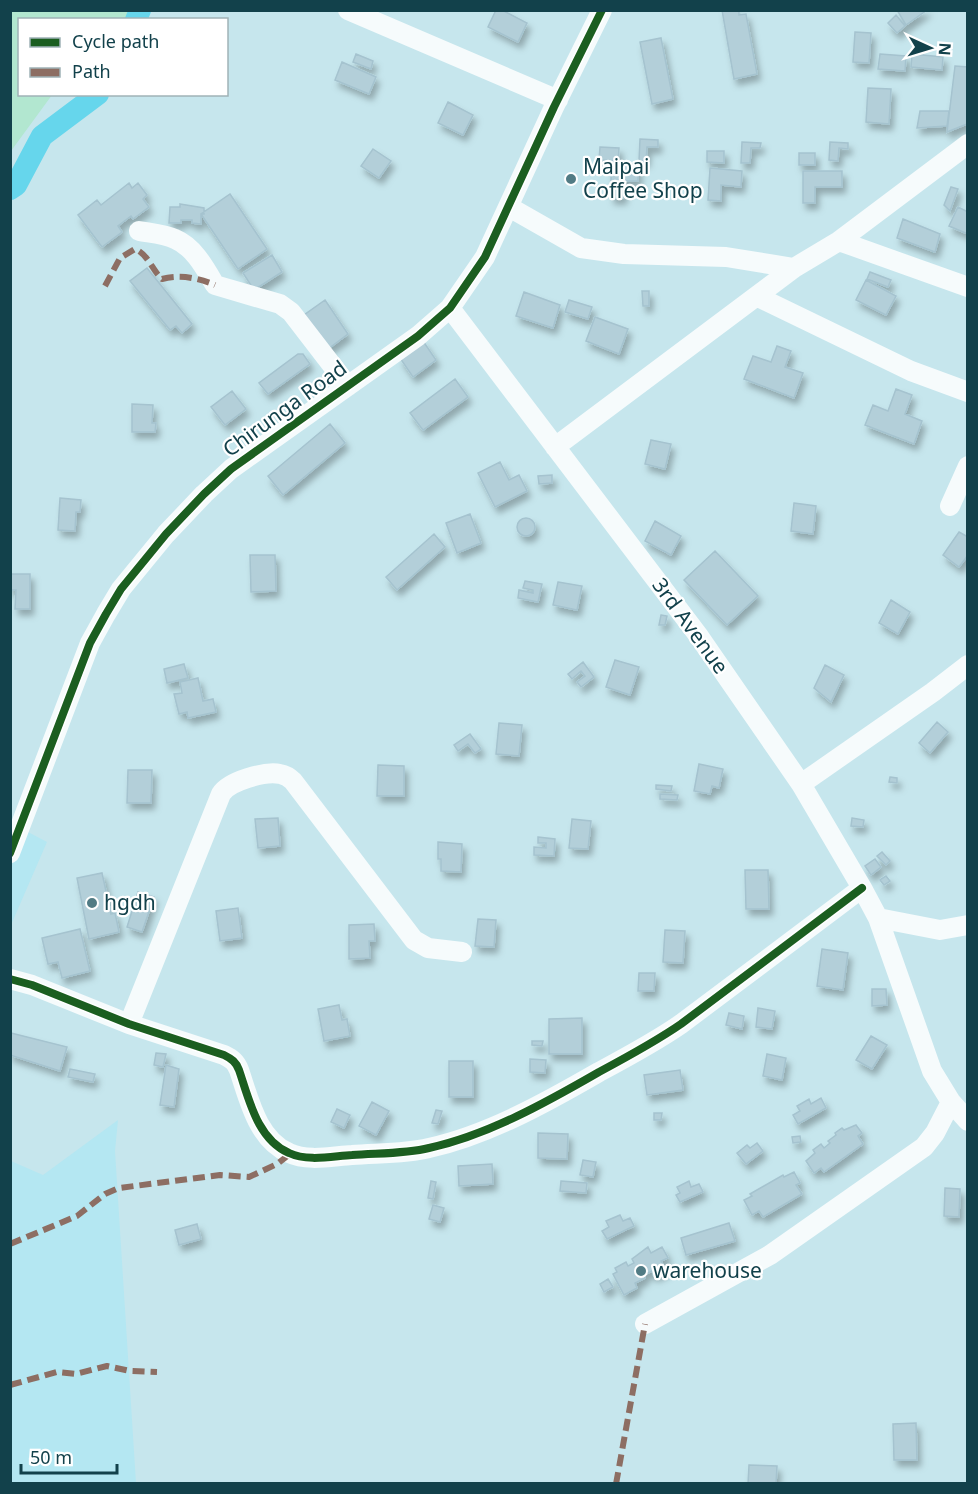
<svg xmlns="http://www.w3.org/2000/svg" width="978" height="1494" font-family="'Noto Sans',sans-serif">
	<style>
		.built { fill: #b4e7f2 }
		.green { fill: #b2e7d0 }
		.lines { fill: none; stroke-linecap: round; stroke-linejoin: round }
		.river { stroke: #66d6ec; stroke-width: 22 }
		.building { fill: #b3cfd9; stroke: #a5c3cf; stroke-width: 1.5; filter: url(#shadow) }
		.minor { stroke: #f6fbfc; stroke-width: 20 }
		.quiet { stroke: #8d6e63; stroke-width: 6; stroke-dasharray: 12 6; stroke-linecap: butt }
		.cycleway-casing { stroke: #fff; stroke-width: 11 }
		.cycleway { stroke: #1b5e20; stroke-width: 8 }
		.poi-dot { fill: #517b84; stroke: #fff; stroke-width: 2 }
		.labels { text-anchor: middle; stroke-width: 4.5; stroke-linejoin: round; paint-order: stroke }
		.poi-label { font-size: 21px; fill: #12414b; stroke: #fff; text-anchor: start }
		.street-label { font-size: 21px; fill: #12414b; stroke: #fff }
	</style>
	<defs>
		<filter id="shadow"><feDropShadow dx="3.5" dy="6" stdDeviation="3" flood-color="#0004"/></filter>
	</defs>
	<rect width="100%" height="100%" fill="#c6e6ed"/>
	<path class="built" d="M11 823 47 842 11 925Z
		M118 1120 115 1151 136 1483H11V1161L43 1175Z"/>
	<path class="green" d="M11 10 135 11 132 19 20 20V94L52 95 11 151Z"/>
	<g class="lines">
		<path class="river" d="M136 20 140 10
			M10 189 16 185 42 136 98 94"/>
	</g>
	<path class="building" d="M496 10H502L527 23 518 42 488 27Z
		M722 10H739V15L746 14 757 74 734 79Z
		M897 10H927L906 25Z
		M896 15 905 26 897 33 888 23Z
		M855 32 871 33 869 63 853 62Z
		M661 38 673 99 652 104 640 42Z
		M356 54 373 61 371 69 353 62Z
		M880 54 906 56 905 71 878 69Z
		M912 54 943 57 942 70 911 67Z
		M342 62 376 77 369 94 335 80Z
		M955 66 968 67 967 124 947 132Z
		M868 88 891 89 889 124 866 122Z
		M448 102 473 115 463 135 438 123Z
		M920 111H949L947 126 917 128Z
		M640 139 658 140V147H647L646 161H639Z
		M742 142 761 143 760 148H751L750 163H741Z
		M830 142 848 143V149L839 148 838 161 829 160Z
		M600 147 619 148 618 161 599 160Z
		M373 149 391 161 379 178 361 166Z
		M707 151H724V163L707 162Z
		M799 153H815V165H799Z
		M611 163 638 164V181H624L623 198H611Z
		M710 168 742 171 741 187 721 185V201L708 200Z
		M803 171H842V187H815V203H803Z
		M129 183 132 188 138 183 147 195 143 199 149 207 133 219 131 216 118 226 122 232 102 247 78 215 97 200 101 205Z
		M951 187 958 189 950 211 944 205Z
		M230 194 267 249 238 269 201 214Z
		M180 204 204 208V214H201V224L192 223V220H181V223H169L170 207H180Z
		M958 207 968 212V234L949 226Z
		M903 219 940 234 935 252 897 238Z
		M272 255 282 272 254 290 243 273Z
		M147 268 192 324 182 333 176 326 170 330 130 281Z
		M870 272 891 280 888 287 867 279Z
		M866 280 896 296 886 315 856 300Z
		M642 291H649V306H643Z
		M524 292 560 305 553 328 516 316Z
		M325 300 348 334 328 349 304 315Z
		M569 300 592 307 588 319 565 312Z
		M595 317 628 329 619 354 586 341Z
		M423 341 436 360 413 377 400 358Z
		M777 346 791 351 785 367 803 373 794 398 744 379 753 356 771 362Z
		M298 354H303L310 364 268 394 259 383Z
		M455 379 468 397 423 430 410 413Z
		M896 389 912 395 905 414 922 421 914 444 865 425 873 405 888 411Z
		M232 391 246 409 225 425 211 407Z
		M132 404 153 405 152 423H156L155 432H132Z
		M330 424 345 443 283 495 268 476Z
		M651 440 671 444 665 469 645 464Z
		M500 462 509 480 519 475 527 491 495 507 478 473Z
		M552 475V483L539 484 538 476Z
		M60 498 81 500 80 512H76L75 531 58 530Z
		M794 503 816 506 813 534 791 531Z
		M470 514 481 543 457 553 446 523Z
		M517 527a9 9 0 1 1 18 0a9 9 0 1 1-18 0Z
		M655 521 681 536 671 555 645 541Z
		M959 532 968 537V555L959 567 943 555Z
		M434 534 445 547 397 590 386 577Z
		M715 551 758 596 727 625 684 580Z
		M250 555H275L276 591 251 592Z
		M10 574H30V609H15L16 590H10Z
		M525 581 542 584 538 602 518 598 519 590 533 593V590L523 588Z
		M558 582 582 586 577 610 553 605Z
		M891 600 910 612 898 634 879 623Z
		M661 615 667 616 665 625H659Z
		M615 660 639 667 630 695 606 687Z
		M583 662 594 677 581 687 577 682 585 676 581 671 572 679 568 674Z
		M184 664 188 678 167 683 164 669Z
		M825 665 844 675 831 702 814 688Z
		M198 678 203 701 213 699 216 712 188 718 187 712 179 714 174 694 182 693 180 682Z
		M937 722 948 732 930 753 919 743Z
		M499 723 522 725 519 756 496 754Z
		M470 734 481 749 475 753 468 744 458 751 454 745Z
		M699 764 723 769 719 788 712 786 710 794 694 791Z
		M378 765 404 766V796H377Z
		M128 770H152L151 803H127Z
		M890 777 897 778V783L889 782Z
		M656 785 672 786 671 791 656 789Z
		M660 794 678 795 677 800 660 799Z
		M278 818 280 846 258 848 255 819Z
		M852 818 864 820 863 827 851 826Z
		M572 819 591 821 588 849 569 848Z
		M538 837 555 839 554 856 534 855V847L546 848V843H538Z
		M438 842 462 844 461 872 441 871V859H438Z
		M882 852 890 861 886 865 877 856Z
		M875 859 881 867 871 875 865 866Z
		M745 870H768L769 909H746Z
		M102 873 111 914 115 913 119 932 89 939 77 878Z
		M886 876 890 881 884 885 880 880Z
		M138 892 154 897 142 932 127 927Z
		M238 908 242 938 220 941 216 911Z
		M478 919 496 920 494 947 475 946Z
		M374 924 375 941H369L370 958 349 959V925Z
		M80 929 90 971 62 978 58 962 48 964 42 938Z
		M665 930 685 931 683 963 663 962Z
		M822 949 848 953 843 990 817 986Z
		M639 973H655L654 991H638Z
		M872 989H886L887 1005 872 1006Z
		M339 1005 342 1020 347 1019 350 1036 324 1041 318 1009Z
		M758 1008 775 1011 772 1029 756 1027Z
		M729 1013 744 1016 742 1029 726 1025Z
		M582 1018V1054H549V1019Z
		M11 1033 67 1047 60 1071 10 1055Z
		M871 1036 887 1045 872 1069 856 1060Z
		M532 1041H543L542 1046 532 1045Z
		M156 1053 166 1054 163 1067 154 1065Z
		M767 1054 786 1058 782 1080 763 1076Z
		M530 1059 546 1060 545 1073 530 1072Z
		M449 1061H473V1097H449Z
		M166 1065 179 1069 174 1107 160 1105Z
		M70 1069 95 1074 93 1082 68 1077Z
		M680 1070 683 1090 647 1095 644 1075Z
		M821 1098 826 1108 798 1124 793 1115 800 1111 797 1106 809 1099 811 1104Z
		M372 1102 389 1111 376 1135 359 1126Z
		M337 1109 350 1115 344 1128 331 1122Z
		M436 1110 442 1111 438 1124 432 1123Z
		M654 1113H662L661 1120H654Z
		M856 1125 862 1133 858 1136 863 1144 824 1172 821 1168 814 1173 806 1161 815 1153 813 1150 821 1144 824 1148 830 1143 828 1141 836 1135 835 1133 842 1128 844 1130Z
		M538 1133 568 1134 567 1159 538 1158Z
		M800 1136 801 1142 793 1143 792 1137Z
		M757 1143 763 1151 746 1164 737 1153 747 1145 750 1148Z
		M583 1160 596 1162 593 1177 580 1175Z
		M492 1164 493 1184 459 1186 458 1166Z
		M794 1172 800 1183 796 1185 802 1194 763 1217 759 1211 752 1215 744 1200 752 1196 750 1194 783 1175 784 1177Z
		M431 1181 436 1182 433 1199 428 1198Z
		M561 1181 587 1183 586 1193 560 1191Z
		M689 1181 691 1187 699 1184 703 1192 680 1202 676 1195 680 1193 677 1187Z
		M945 1188 960 1189 959 1217 944 1216Z
		M433 1205 444 1208 440 1222 429 1219Z
		M620 1215 623 1221 630 1218 634 1226 607 1239 602 1231 609 1227 606 1221Z
		M729 1223 735 1241 686 1255 681 1238Z
		M197 1224 201 1239 179 1245 175 1230Z
		M648 1247 651 1253 662 1247 668 1258 661 1261 666 1270 654 1276 652 1271 644 1275 645 1278 635 1283 637 1288 624 1295 613 1274 617 1272 615 1268 626 1262 628 1266 634 1263 632 1259Z
		M608 1279 613 1287 604 1292 600 1284Z
		M916 1423 917 1460H894L893 1424Z
		M749 1465 777 1466 776 1484H748Z"/>
	<g class="lines">
		<path class="minor" d="M348 10 558 100
			M509 207 581 248 624 254 726 257 794 268
			M139 231C150 233 165 234 175 239 194 247 205 268 215 285L280 304 291 312 348 386
			M839 241 968 287
			M758 297 911 371 968 392
			M450 308 698 635 801 784 862 888 878 918 932 1071 951 1102 968 1121
			M555 447 794 268 839 241 968 144
			M950 506 968 466
			M801 784 933 692 968 665
			M10 853 90 643 106 614 121 589 166 534 204 494 231 469 418 336 450 308 485 257 554 107 602 10
			M878 918 940 930 968 925
			M10 979 32 985 129 1024 224 1055C232 1059 236 1062 239 1070 249 1099 257 1139 289 1153 308 1162 333 1156 352 1155 377 1153 405 1154 429 1148 488 1135 547 1102 599 1072 627 1057 655 1042 681 1024L862 888
			M129 1024 221 794C229 781 265 771 280 774 286 775 289 777 293 781L414 940 428 948 462 952
			M645 1324 770 1255 924 1147 935 1133 951 1102"/>
		<path class="quiet" d="M105 286 120 258 135 249C148 254 152 270 162 279 179 274 199 278 215 285
			M10 1244 77 1216 105 1194 119 1188 220 1175 249 1177 277 1164 290 1154
			M10 1385 57 1372 76 1374 107 1366 130 1371 157 1372
			M616 1484 645 1324"/>
		<defs>
			<path id="cycleway" d="M10 853 90 643 106 614 121 589 166 534 204 494 231 469 418 336 450 308 485 257 554 107 602 10
				M10 979 32 985 129 1024 224 1055C232 1059 236 1062 239 1070 249 1099 257 1139 289 1153 308 1162 333 1156 352 1155 377 1153 405 1154 429 1148 488 1135 547 1102 599 1072 627 1057 655 1042 681 1024L862 888"/>
		</defs>
		<use href="#cycleway" class="cycleway-casing"/>
		<use href="#cycleway" class="cycleway"/>
	</g>
	<g class="poi-dot">
		<circle cx="571" cy="179" r="6"/>
		<circle cx="92" cy="903" r="6"/>
		<circle cx="641" cy="1271" r="6"/>
	</g>
	<g class="labels">
		<g class="poi-label">
			<text x="583" y="174">Maipai<tspan x="583" dy="24">Coffee Shop</tspan></text>
			<text x="104" y="910">hgdh</text>
			<text x="653" y="1278">warehouse</text>
		</g>
		<g class="street-label">
			<text transform="translate(285 409) rotate(-36)" y="7">Chirunga Road</text>
			<text transform="translate(690 626) rotate(54)" y="7">3rd Avenue</text>
		</g>
	</g>
	<rect width="978" height="1494" fill="none" stroke="#12414b" stroke-width="24"/>
	<rect x="18" y="18" width="210" height="78" fill="#ffffff" stroke="#a0b3b7" stroke-width="1.5"/>
	<rect x="30" y="38" width="30" height="9" fill="#1b5e20" stroke="#a0b3b7" stroke-width="1.5"/>
	<text x="72" y="48" font-size="18" fill="#12414b">Cycle path</text>
	<rect x="30" y="68" width="30" height="9" fill="#8d6e63" stroke="#a0b3b7" stroke-width="1.5"/>
	<text x="72" y="78" font-size="18" fill="#12414b">Path</text>
	<g transform="translate(930 48) rotate(94)" stroke="#ffffff" stroke-width="4.5" paint-order="stroke">
	<path d="M0-4.5L10 22L0 15L-10 22Z" fill="#12414b"/>
	<text y="-9" font-size="16" font-weight="bold" text-anchor="middle" fill="#12414b">N</text>
	</g>
	<path d="M21 1464v9h96v-9" fill="none" stroke="#12414b" stroke-width="3"/>
	<text x="30" y="1464" font-size="18" fill="#12414b" stroke="#ffffff" stroke-width="4.5" paint-order="stroke">50 m</text>
</svg>
